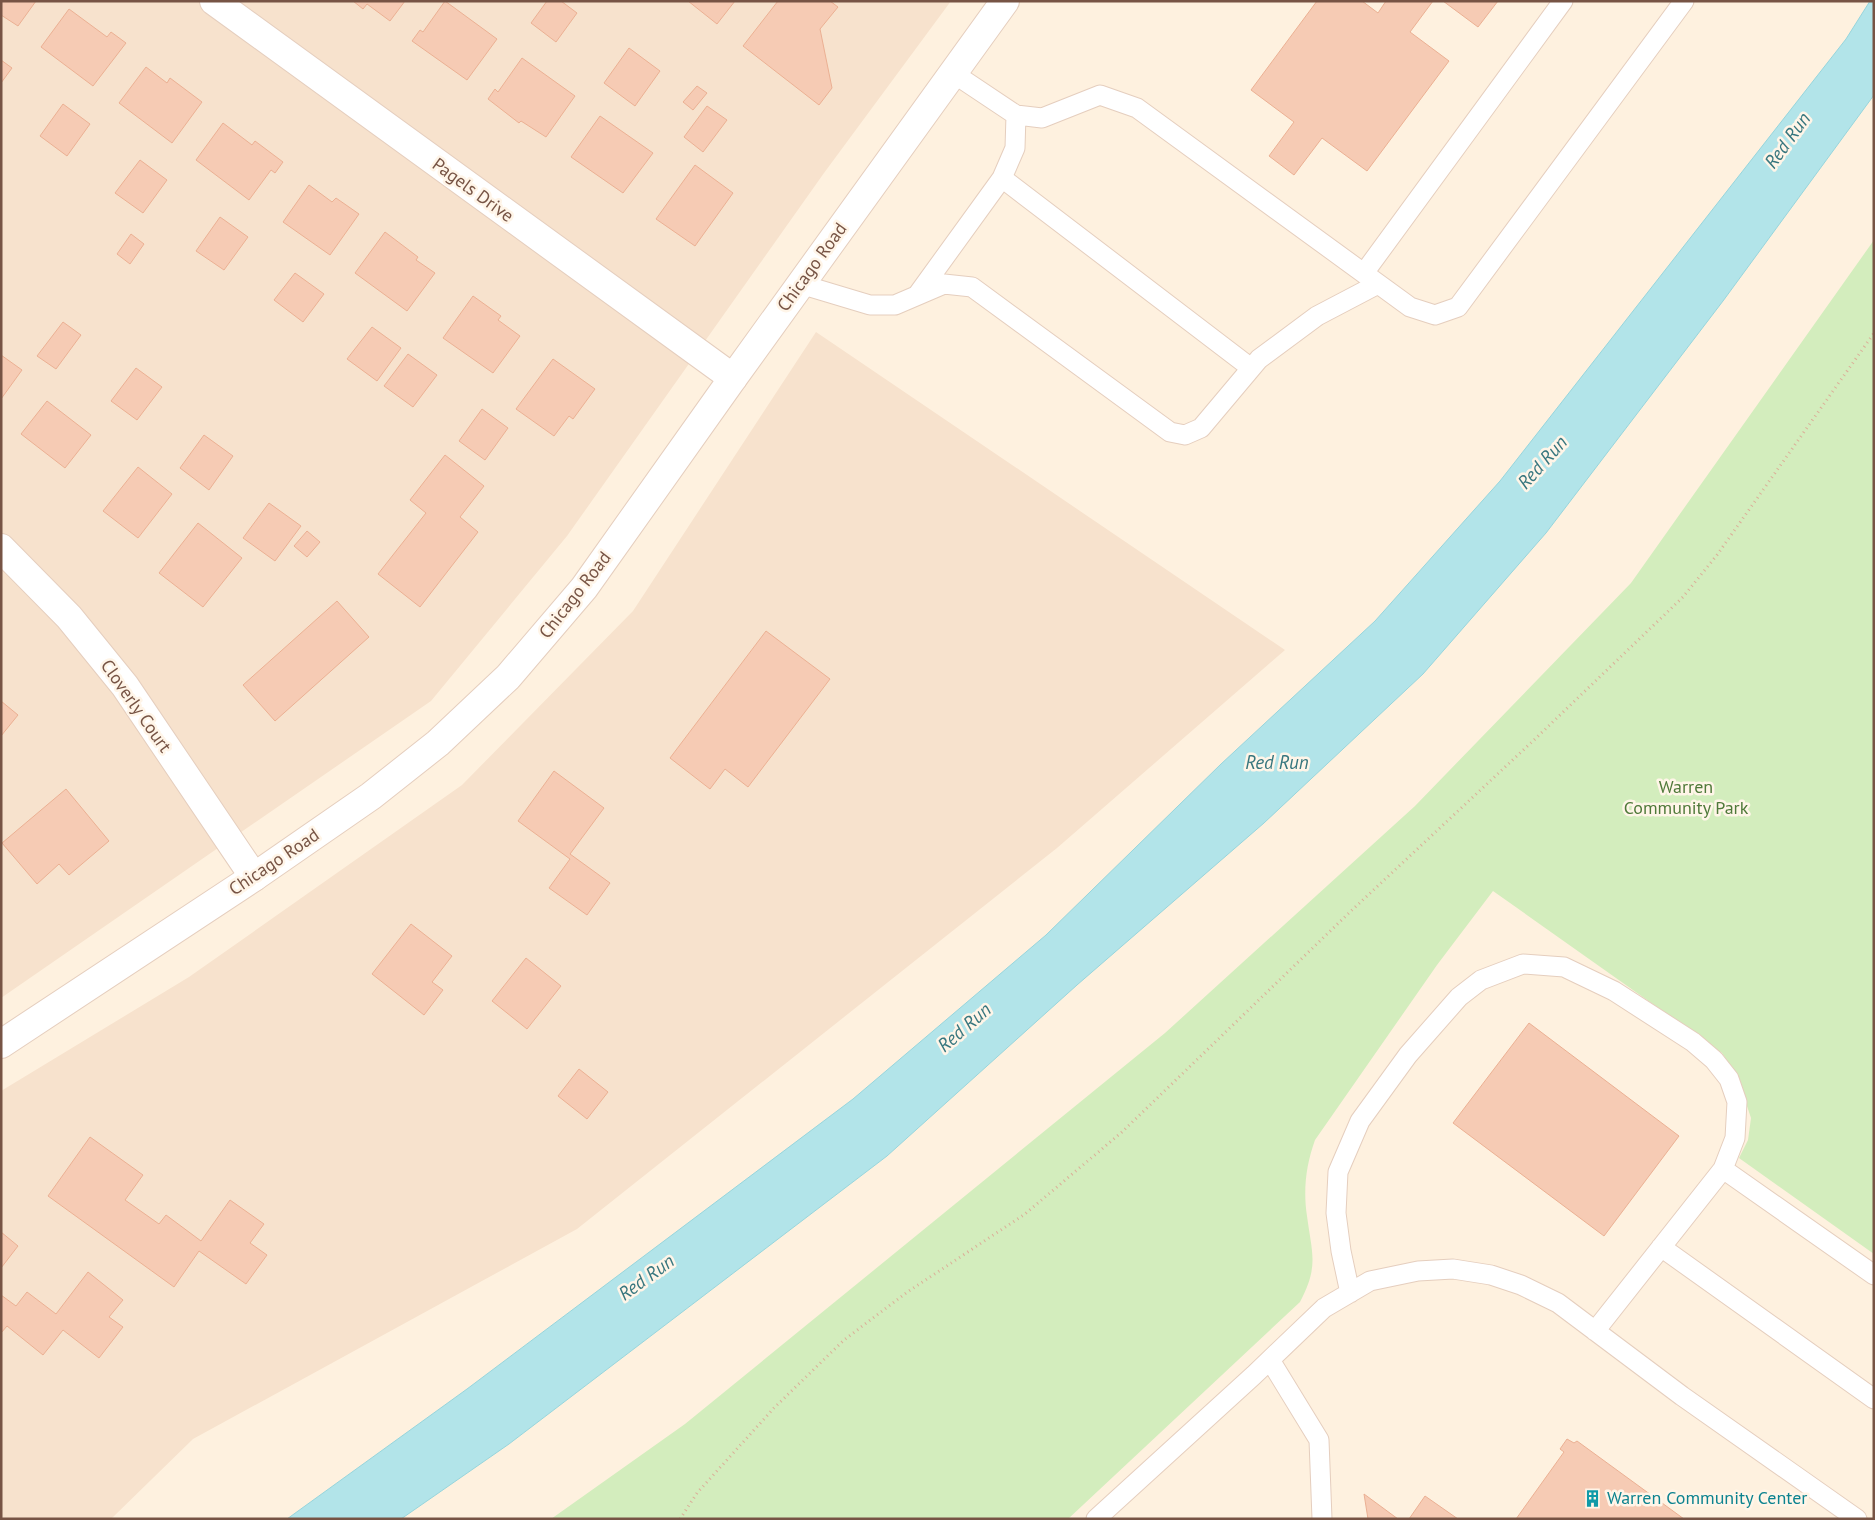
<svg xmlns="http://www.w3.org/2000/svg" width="1875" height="1520" font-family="'PT Sans',sans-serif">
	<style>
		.residential { fill: #f7e2cd }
		.green { fill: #d3edbd }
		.water { fill: #b2e4e9; stroke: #97d5dc }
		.building { fill: #f6cbb4; stroke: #ebb093 }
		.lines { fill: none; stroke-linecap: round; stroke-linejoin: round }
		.service-casing { stroke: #e5cebe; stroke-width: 21 }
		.minor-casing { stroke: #e5cebe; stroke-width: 30 }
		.tertiary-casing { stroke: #e5cebe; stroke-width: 30 }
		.path { stroke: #dbae98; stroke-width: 3; stroke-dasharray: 1 4; stroke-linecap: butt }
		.service { stroke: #fff; stroke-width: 19 }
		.minor { stroke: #fff; stroke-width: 28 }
		.tertiary { stroke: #fff; stroke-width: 28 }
		.labels { text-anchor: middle; stroke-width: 5; stroke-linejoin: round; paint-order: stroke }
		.street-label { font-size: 18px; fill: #775445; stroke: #fff5e8 }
		.park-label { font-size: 18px; fill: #4f7939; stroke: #fff5e8 }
		.culture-label { font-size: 18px; fill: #0d838f; stroke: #fff5e8; text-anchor: start }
		.water-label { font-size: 19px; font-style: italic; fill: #37767e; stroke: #fff5e8 }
	</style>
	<rect width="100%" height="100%" fill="#fef1df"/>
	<path class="residential" d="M1 1H951L824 173 567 536 431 701 1 998Z
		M816 332 1285 650 1057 848 577 1229 193 1439 111 1519H1V1091L189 977 462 785 633 611Z"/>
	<path class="green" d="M1874 240V1254L1739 1158 1748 1140 1751 1118 1737 1076 1722 1053 1493 891 1437 965 1315 1140C1306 1165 1303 1190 1307 1216 1312 1254 1319 1266 1300 1302L1068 1519H551L685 1424 1165 1033 1415 806 1631 583Z"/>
	<path class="water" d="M1870 1H1874V95L1723 301 1546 533 1423 674 1264 823 1077 985 887 1156 509 1444 401 1519H287L467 1389 853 1099 1046 935 1221 764 1375 621 1500 481 1846 39Z"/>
	<path class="building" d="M1 1H36L18 26 1 15Z
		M353 1H405L390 21 367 4 363 9Z
		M445 1 497 39 467 80 412 41 420 30 423 32Z
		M547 1H561L577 13 556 42 531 23Z
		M688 1H735L717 24Z
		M778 1H830L838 7 820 29 832 88 819 105 743 46Z
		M1317 1H1362L1378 13 1386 1H1433L1410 32 1449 61 1367 171 1322 138 1294 175 1269 156 1294 122 1251 90Z
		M1443 1H1498L1478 27Z
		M69 9 107 37 111 32 126 43 93 86 41 47Z
		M629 48 660 71 635 106 604 83Z
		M522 58 575 96 546 137 521 121 519 123 488 99 495 89 498 92Z
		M1 60 12 68 1 83Z
		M146 67 167 83 170 78 202 102 172 143 119 103Z
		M697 86 707 93 693 110 683 102Z
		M63 104 90 124 67 156 40 136Z
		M707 106 727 120 703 152 684 137Z
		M600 116 653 153 623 193 571 157Z
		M223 123 252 145 255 141 283 162 275 173 271 170 249 200 196 160Z
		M140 160 167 180 143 213 115 193Z
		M695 165 733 193 695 246 656 219Z
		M309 185 332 202 336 198 359 214 330 255 283 222Z
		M220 217 248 237 224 270 196 251Z
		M385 232 418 257 416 260 435 273 407 311 355 273Z
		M131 234 144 244 130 264 117 254Z
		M295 273 324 294 303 322 274 300Z
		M473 296 501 316 498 320 520 336 493 373 443 338Z
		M63 322 81 335 56 369 37 356Z
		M372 327 401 348 377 381 347 359Z
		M408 354 437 375 413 407 384 386Z
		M1 355 22 370 1 399Z
		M553 359 595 389 573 419 569 416 554 436 516 409Z
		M136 368 162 387 137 420 111 401Z
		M47 401 91 435 65 468 21 434Z
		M482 409 508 428 485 460 459 441Z
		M204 435 233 456 209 490 180 468Z
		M445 455 484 486 460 517 478 532 420 607 378 574 426 513 410 500Z
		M138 467 172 494 138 538 103 511Z
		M269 503 301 526 275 561 243 538Z
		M198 523 242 558 203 607 159 573Z
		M307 531 320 542 307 557 294 546Z
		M337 601 369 637 275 721 243 685Z
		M766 631 830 679 748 787 725 769 710 789 670 758Z
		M1 701 18 715 1 736Z
		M554 771 604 808 570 854 610 883 587 915 549 888 570 859 518 821Z
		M66 789 109 841 69 875 59 864 37 884 2 843Z
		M411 924 452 956 432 982 443 990 424 1015 372 974Z
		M526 958 561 986 527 1029 492 1001Z
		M1529 1023 1679 1136 1604 1236 1453 1123Z
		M579 1069 608 1092 587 1119 558 1096Z
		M90 1137 143 1175 125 1200 159 1224 166 1215 201 1241 230 1200 264 1224 250 1243 267 1255 246 1284 199 1251 174 1287 48 1196Z
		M1 1232 18 1246 1 1268Z
		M88 1272 123 1300 109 1317 123 1327 99 1358 63 1330 43 1355 7 1326 1 1333V1295L16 1306 27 1292 56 1314Z
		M1567 1439 1574 1443 1577 1441 1684 1519H1516L1564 1452 1560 1449Z
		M1364 1494 1398 1519H1368Z
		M1425 1496 1458 1519H1409Z"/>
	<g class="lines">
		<defs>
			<path id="service" d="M953 73 1016 115 1042 118 1100 95 1137 108 1410 307 1435 315 1458 307 1684 1
				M1002 178 1015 148 1016 115
				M1364 273 1563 1
				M800 284 870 305H895L944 284 972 287 1170 432 1185 435 1201 428 1259 359 1317 316 1378 284
				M918 294 1002 178 1251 368
				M1661 1247 1874 1399
				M1350 1293 1341 1251 1336 1213 1338 1172 1360 1121 1408 1055 1459 997 1481 980 1523 964 1564 967 1614 991 1693 1042 1714 1060 1729 1079 1737 1102 1735 1138 1723 1169
				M1595 1331 1723 1169 1874 1275
				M1270 1360 1319 1440 1322 1519
				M1096 1519 1254 1375 1324 1308 1370 1281 1418 1271 1453 1269 1491 1275 1521 1285 1558 1303 1682 1396 1857 1519"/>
			<path id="minor" d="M214 1 733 378
				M1 548 69 617 125 686 254 877"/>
			<path id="tertiary" d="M1 1044 254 877 371 796 438 743 508 677 584 588 733 378 1005 1"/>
		</defs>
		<use href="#service" class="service-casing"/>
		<use href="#minor" class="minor-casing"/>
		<use href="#tertiary" class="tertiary-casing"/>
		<path class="path" d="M680 1519 697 1493 774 1408 844 1340 906 1293 1025 1214 1122 1132 1351 911 1534 740 1683 597 1717 555 1874 333"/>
		<use href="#service" class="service"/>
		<use href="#minor" class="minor"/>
		<use href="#tertiary" class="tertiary"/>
	</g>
	<defs>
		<symbol id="building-bare" viewBox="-9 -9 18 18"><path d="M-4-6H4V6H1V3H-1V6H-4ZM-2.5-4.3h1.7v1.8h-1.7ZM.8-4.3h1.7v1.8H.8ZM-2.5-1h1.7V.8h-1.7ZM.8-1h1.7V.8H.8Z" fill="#0f9aa8" stroke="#fff5e8" stroke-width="2.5" paint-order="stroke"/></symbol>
	</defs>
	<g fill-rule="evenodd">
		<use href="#building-bare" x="1580" y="1486" width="25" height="25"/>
	</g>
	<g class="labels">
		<g class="street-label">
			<text transform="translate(473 190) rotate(36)" y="6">Pagels Drive</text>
			<text transform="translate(812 267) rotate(-54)" y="6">Chicago Road</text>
			<text transform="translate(575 595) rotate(-52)" y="6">Chicago Road</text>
			<text transform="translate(136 706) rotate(55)" y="6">Cloverly Court</text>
			<text transform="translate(274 862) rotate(-34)" y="6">Chicago Road</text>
		</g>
		<g class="park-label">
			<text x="1686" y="793">Warren<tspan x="1686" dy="21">Community Park</tspan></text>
		</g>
		<g class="culture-label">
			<text x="1607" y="1504">Warren Community Center</text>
		</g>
		<g class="water-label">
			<text transform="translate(1787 140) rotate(-54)" y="7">Red Run</text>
			<text transform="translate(1542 462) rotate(-48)" y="7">Red Run</text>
			<text x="1277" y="769">Red Run</text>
			<text transform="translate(964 1027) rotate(-41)" y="7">Red Run</text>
			<text transform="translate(646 1277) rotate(-36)" y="7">Red Run</text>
		</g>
	</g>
	<rect width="1875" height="1520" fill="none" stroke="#775445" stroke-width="5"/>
</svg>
